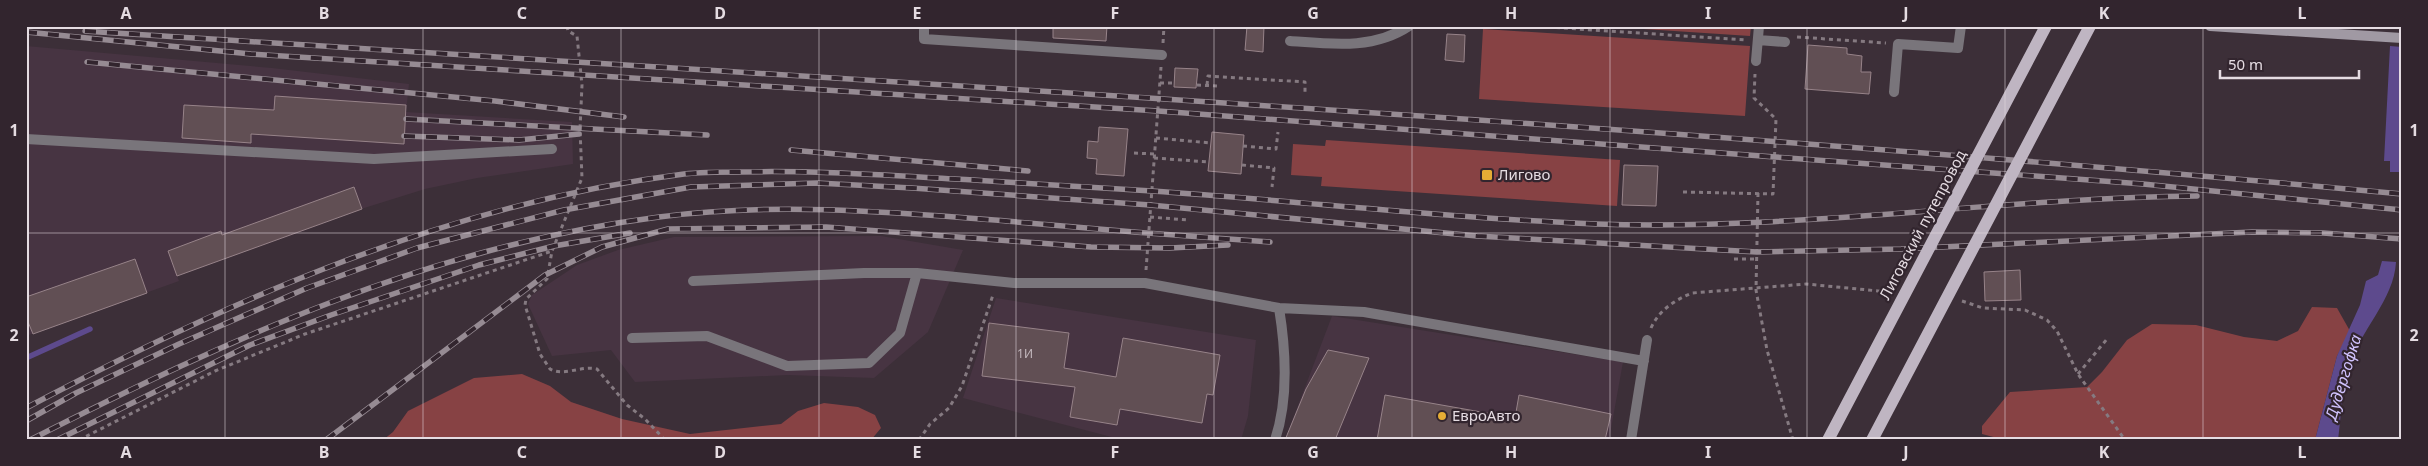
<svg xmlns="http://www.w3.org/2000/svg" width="2428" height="466" font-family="'Noto Sans',sans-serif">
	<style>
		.built { fill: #473442 }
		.green { fill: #874244 }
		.water { fill: #5d4a8d }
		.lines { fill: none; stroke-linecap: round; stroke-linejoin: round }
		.stream { stroke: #5d4a8d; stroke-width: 5.5 }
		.building { fill: #614f54; stroke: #978389 }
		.path { stroke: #857a81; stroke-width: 3; stroke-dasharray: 4 4; stroke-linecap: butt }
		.service { stroke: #79757b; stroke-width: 10 }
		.secondary { stroke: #a099a3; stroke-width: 10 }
		.rail-casing { stroke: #968b93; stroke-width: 5.5 }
		.rail { stroke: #32252e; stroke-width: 4; stroke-dasharray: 11; stroke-linecap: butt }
		.primary-bridge { stroke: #bfb5c2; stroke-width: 12 }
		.grid { fill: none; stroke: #e5dce2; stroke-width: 1; stroke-opacity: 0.55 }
		.poi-dot { fill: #e5ad35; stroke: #32252e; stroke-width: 2 }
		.labels { text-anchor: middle; stroke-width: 4.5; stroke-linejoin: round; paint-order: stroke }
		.number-label { font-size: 12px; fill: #c4b9be }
		.poi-label { font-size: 15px; fill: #e5dce2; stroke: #32252e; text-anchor: start }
		.street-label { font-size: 15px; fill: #e5dce2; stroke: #32252e }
		.water-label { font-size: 16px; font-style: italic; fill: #d0c2fd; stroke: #32252e }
		.neatline { fill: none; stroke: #e5dce2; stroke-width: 2 }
		.grid-label { font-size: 16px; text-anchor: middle; font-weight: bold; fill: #e5dce2 }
	</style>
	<rect width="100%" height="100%" fill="#3c2f38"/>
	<path class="built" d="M26 46 272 68 409 84 406 112 572 122 573 164 477 178 425 189 361 209 177 276 179 281 26 336Z
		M881 236 963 250 928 332 874 378 788 375 635 382 611 350 552 356 528 304 532 295 577 265 618 250 674 237Z
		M996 298 1256 340 1248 416 1241 440H1123L963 398Z
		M1332 316 1623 362 1609 440H1285Z"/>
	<path class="green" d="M1598 26H1751L1750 36Z
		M1483 29 1750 46 1745 116 1479 99Z
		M1326 140 1620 160 1617 206 1321 186 1322 177 1291 175 1293 144 1325 146Z
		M2312 307 2337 308 2350 331 2337 356 2315 440H2005L1982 434V426L2010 392 2087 387 2102 372 2127 340 2152 324 2196 325 2244 337 2277 341 2298 331Z
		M522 374 550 386 571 402 622 419 690 434 781 424 798 411 824 403 858 407 875 415 881 428 871 440H383L393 432 408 411 474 378Z"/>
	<path class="water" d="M2390 46 2402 47 2401 172H2390V161H2384Z
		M2382 261 2396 262C2394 300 2360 330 2349 367 2342 389 2341 416 2338 440H2315L2337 356 2360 305 2366 281 2378 275Z"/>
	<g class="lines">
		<path class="stream" d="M26 358 90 329"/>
	</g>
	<path class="building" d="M1053 26H1107L1106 41 1053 38Z
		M1247 26H1264L1263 52 1245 50Z
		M1447 34 1465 35 1464 62 1445 60Z
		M1808 45 1847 48V54L1862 56 1861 72H1871L1869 94 1805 89Z
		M1175 68 1198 69 1196 88 1174 87Z
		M275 96 406 105 404 144 251 134V143L182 138 184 105 274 110Z
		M1099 127 1128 129 1124 176 1096 174 1097 159 1087 158 1088 141 1098 142Z
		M1212 132 1244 135 1241 174 1208 171Z
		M1624 165 1658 166 1656 206 1622 205Z
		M354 187 362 209 177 276 168 251 221 231 222 235Z
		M135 259 147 293 33 334 26 317V297Z
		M2020 270 2021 300 1985 301 1984 272Z
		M989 323 1069 333 1064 368 1116 377 1123 338 1220 355 1213 395 1207 394 1202 423 1120 409 1117 425 1070 417 1075 387 982 376Z
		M1328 350 1369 358 1335 440H1285L1306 389Z
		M1385 395 1515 418 1519 395 1611 414 1605 440H1377Z"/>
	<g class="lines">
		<path class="path" d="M567 26 568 31 577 36 582 85 580 129 582 178 552 251 547 279 526 299 525 305 540 354 550 369C563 377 582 365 597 369L627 405 645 419 665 440
			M1532 26 1746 40
			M1797 37 1886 43
			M1163 43 1164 26
			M1160 83H1174
			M1197 85 1218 86
			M1207 85 1208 76 1305 82V92
			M1156 138 1211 143
			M1243 146 1276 149 1278 132
			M1134 153 1154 154
			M1154 158 1209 162
			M1242 165 1274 168 1272 187
			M1683 192 1773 194 1776 119 1754 98 1755 74
			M1758 193 1756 290 1767 350 1793 440
			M1150 217 1188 220
			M1734 259H1757
			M1146 270 1161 67
			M1962 301 1983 308 2025 310 2047 320 2057 331 2078 374 2125 440
			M1651 328C1659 310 1675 300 1692 293L1806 284 1889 292
			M2078 374 2107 339
			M79 440 215 371 305 334 552 251
			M919 440 930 424 949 408 962 386 993 295"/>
		<path class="service" d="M924 26V39L1162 55
			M1758 40 1785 42
			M1290 41C1331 44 1373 50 1409 26
			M1756 61 1759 26
			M1894 92 1898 44 1958 48 1961 26
			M26 139 374 159 552 149
			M693 281 864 273H917L1014 283H1145L1279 308 1364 312 1644 361
			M632 338 707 336 787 366 869 363 900 333 917 273
			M1275 440C1289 398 1286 351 1279 308
			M1631 440 1647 340"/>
		<path class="secondary" d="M2210 26 2402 38"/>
		<defs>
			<path id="rail" d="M85 31C858 81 1631 122 2402 194
				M26 32 251 54 1158 111 1775 157 2143 184 2402 210
				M87 62 495 101 624 117
				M406 119 707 135
				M404 136 519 140 579 134
				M791 150 1028 171
				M26 408C231 299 451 203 684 174 702 172 721 172 740 172 818 170 896 176 974 180 1033 184 1092 187 1152 191 1300 201 1447 218 1596 224 1797 231 1997 198 2197 196
				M26 421 76 393 179 344 307 288 417 248 564 210 691 187 817 183 912 188 1150 205 1477 236 1757 252 1901 249 2252 232 2323 233 2402 239
				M30 440C232 337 432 246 659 217 774 202 891 212 1006 221 1094 229 1182 236 1270 242
				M57 440 250 345 331 315 479 265 554 246 630 233
				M326 440 545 275 602 247 668 229 826 227 1091 247 1170 248 1228 245"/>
		</defs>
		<use href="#rail" class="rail-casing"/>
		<use href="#rail" class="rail"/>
		<path class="primary-bridge" d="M1828 440 2046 26
			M1872 440 2090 26"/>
	</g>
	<path class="grid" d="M225 26V440M423 26V440M621 26V440M819 26V440M1016 26V440M1214 26V440M1412 26V440M1610 26V440M1807 26V440M2005 26V440M2203 26V440M26 233H2402"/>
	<g class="poi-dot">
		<rect x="1481" y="169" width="12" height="12" rx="2.5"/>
		<circle cx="1442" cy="416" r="5"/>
	</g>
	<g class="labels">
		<g class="number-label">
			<text x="1025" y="358">1И</text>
		</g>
		<g class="poi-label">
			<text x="1498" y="180">Лигово</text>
			<text x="1452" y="421">ЕвроАвто</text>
		</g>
		<g class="street-label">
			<text transform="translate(1923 225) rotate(-62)" y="5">Лиговский путепровод</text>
		</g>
		<g class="water-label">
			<text transform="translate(2343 377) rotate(-73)" y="6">Дудергофка</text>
		</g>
	</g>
	<rect width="2428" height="466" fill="none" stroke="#32252e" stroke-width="55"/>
	<path d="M2220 70v8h139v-8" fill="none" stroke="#e5dce2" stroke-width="2.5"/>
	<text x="2228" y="70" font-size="15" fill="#e5dce2" stroke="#32252e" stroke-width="4" paint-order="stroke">50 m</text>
	<rect x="28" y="28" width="2372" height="410" class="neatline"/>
	<g class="grid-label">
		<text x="126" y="19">A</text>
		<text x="324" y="19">B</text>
		<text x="522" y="19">C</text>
		<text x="720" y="19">D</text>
		<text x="917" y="19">E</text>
		<text x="1115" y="19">F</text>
		<text x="1313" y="19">G</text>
		<text x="1511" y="19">H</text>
		<text x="1708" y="19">I</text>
		<text x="1906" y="19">J</text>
		<text x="2104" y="19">K</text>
		<text x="2302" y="19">L</text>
		<text x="14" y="136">1</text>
		<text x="2414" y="136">1</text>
		<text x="14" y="341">2</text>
		<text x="2414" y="341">2</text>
		<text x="126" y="458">A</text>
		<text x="324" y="458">B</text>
		<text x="522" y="458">C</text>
		<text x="720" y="458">D</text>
		<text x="917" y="458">E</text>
		<text x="1115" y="458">F</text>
		<text x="1313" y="458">G</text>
		<text x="1511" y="458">H</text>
		<text x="1708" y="458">I</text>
		<text x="1906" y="458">J</text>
		<text x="2104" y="458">K</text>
		<text x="2302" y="458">L</text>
	</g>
</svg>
